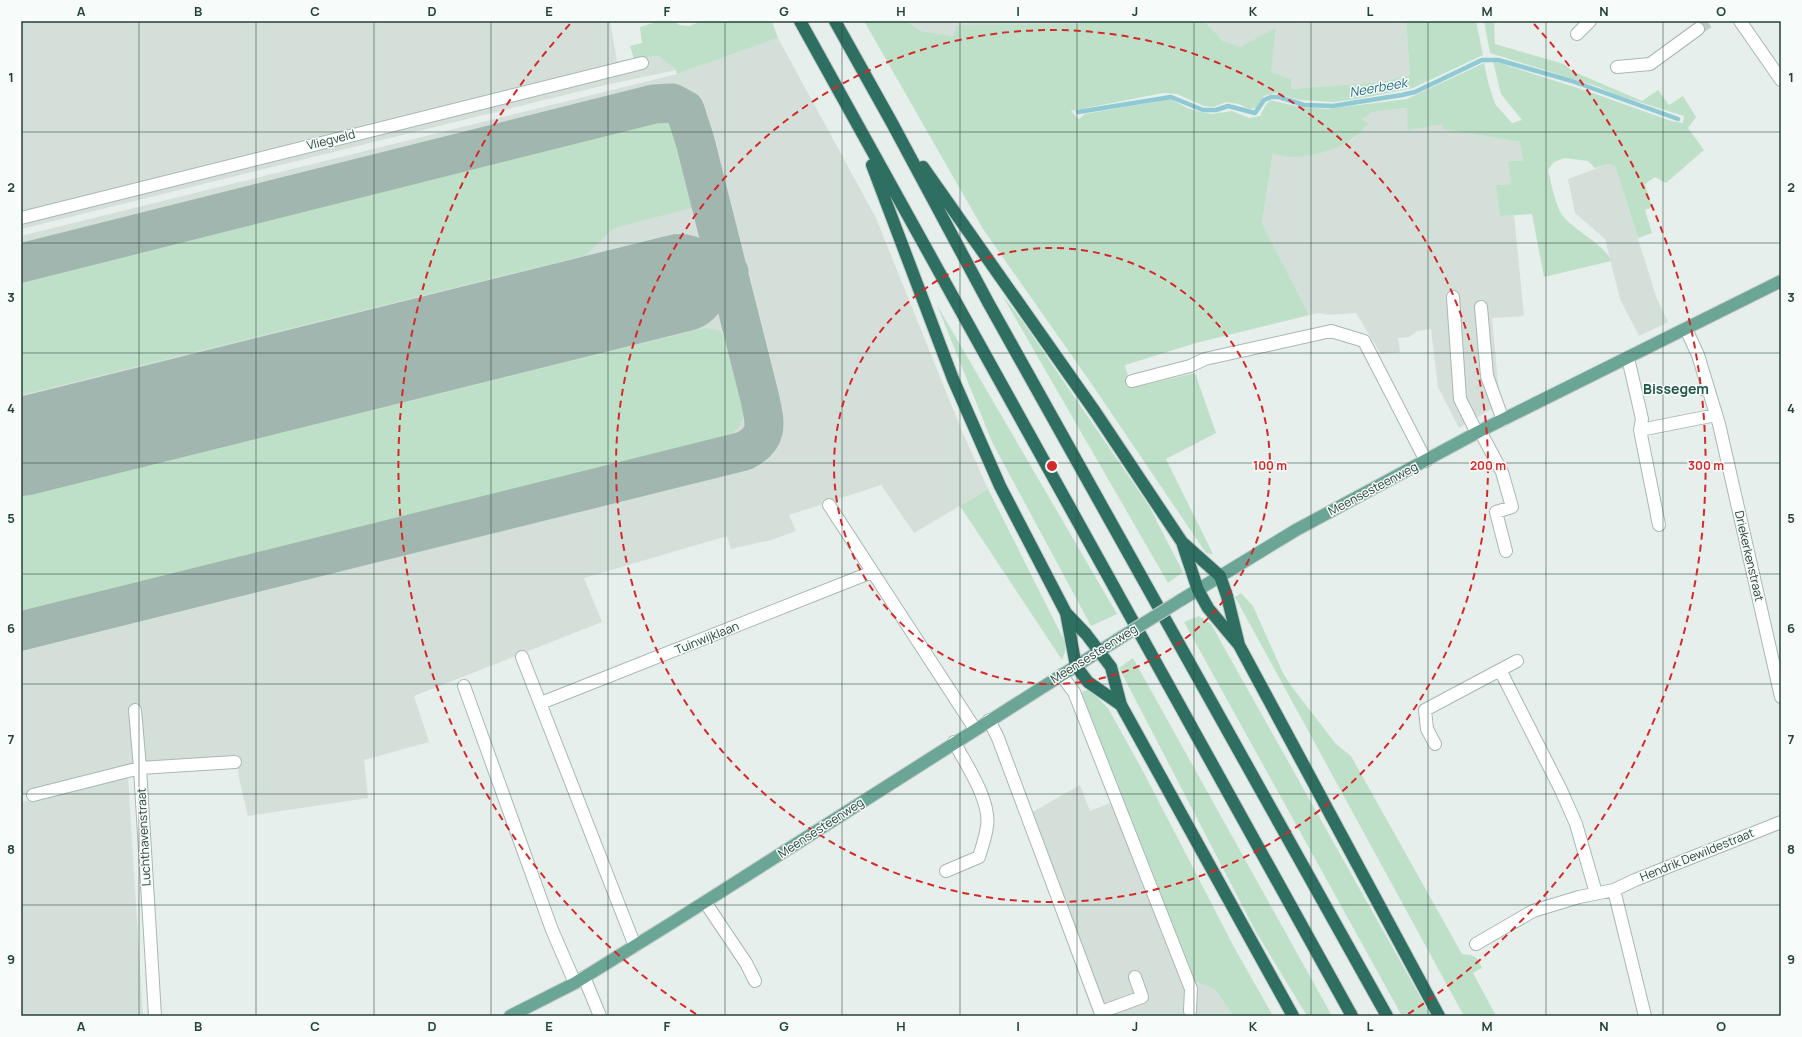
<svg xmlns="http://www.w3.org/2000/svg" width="1802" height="1037" font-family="Manrope,sans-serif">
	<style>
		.built { fill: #d4dfda }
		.green { fill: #bfe0c8 }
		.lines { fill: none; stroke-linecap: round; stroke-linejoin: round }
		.stream { stroke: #8ec9d4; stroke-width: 4.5 }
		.taxiway { stroke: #a2b6b0; stroke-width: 39 }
		.runway { stroke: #a2b6b0; stroke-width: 98 }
		.minor-tunnel { stroke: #bfccc8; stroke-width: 12; stroke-dasharray: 12 6; stroke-linecap: butt }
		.minor-casing { stroke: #a8b8b2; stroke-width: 14 }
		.major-casing { stroke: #c2cac8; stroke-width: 14 }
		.highway-casing { stroke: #c2cac8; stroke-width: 14 }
		.minor { stroke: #fff; stroke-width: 12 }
		.major { stroke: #6aa596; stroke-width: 12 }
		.highway { stroke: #2f6f62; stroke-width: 12 }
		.major-bridge-casing { stroke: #c2cac8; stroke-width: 14; stroke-linecap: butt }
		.major-bridge { stroke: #6aa596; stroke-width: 12 }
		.grid { fill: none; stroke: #24423a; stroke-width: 1; stroke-opacity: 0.55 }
		.ring { fill: none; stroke: #d62828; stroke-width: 2; stroke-dasharray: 7 5 }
		.labels { text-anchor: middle; stroke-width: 3; stroke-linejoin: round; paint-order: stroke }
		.street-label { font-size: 12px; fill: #24423a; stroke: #f7fbf9 }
		.water-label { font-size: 13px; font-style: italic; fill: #1c6f80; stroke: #f7fbf9 }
		.quarter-label { font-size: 14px; font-weight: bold; fill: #1f5548; stroke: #f7fbf9 }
		.centre { fill: #d62828; stroke: #f7fbf9; stroke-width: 2 }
		.ring-label { font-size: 12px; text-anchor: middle; font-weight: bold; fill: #d62828; stroke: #f7fbf9; stroke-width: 3; stroke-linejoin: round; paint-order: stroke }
		.neatline { fill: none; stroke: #24423a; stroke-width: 1.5 }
		.grid-label { font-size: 13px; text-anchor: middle; font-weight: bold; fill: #24423a }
	</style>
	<rect width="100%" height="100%" fill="#e6efeb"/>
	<path class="built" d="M21 21H610L617 61 659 56 676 70 601 86 21 229Z
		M907 21H1082V24L953 36 921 31Z
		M1204 21H1406L1410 75 1381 82 1291 89V79L1271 73 1253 41 1240 47 1228 44 1223 41Z
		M778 38 876 218 961 429 988 489 914 533 881 485 789 515 796 531 771 540 731 549 727 536 584 578 602 622 414 696 429 742 364 760 368 798 248 816 239 778 237 755 194 761 142 763 21 795V236L677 74Z
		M1407 108 1443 124V129L1520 142 1523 161H1509L1511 184 1497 185 1500 216 1514 215 1524 316 1492 318 1500 404 1459 428 1438 387 1431 329 1418 331 1409 337 1398 338 1400 352 1381 354 1356 313 1328 315 1319 313 1309 315 1262 223 1273 153H1317L1327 151 1353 139 1369 123 1362 119 1373 112Z
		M1608 164 1615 166 1657 299 1668 322 1639 336 1620 299 1605 239 1575 213 1568 179Z
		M128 776 143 1016H21V802Z
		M1080 785 1090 811 1115 801 1120 819 1130 816 1167 910 1192 980 1214 989 1234 1016H1094L1022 818Z"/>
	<path class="green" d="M659 21H672L680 25 689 26 702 21H772L778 38 677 74 676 70 659 56 634 59 630 46 642 43 640 27Z
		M864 21H907L921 31 953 36 957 25 1081 24 1082 21H1204L1223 41 1240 47 1276 28 1271 72 1291 79V89L1381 82 1410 75 1406 21H1476L1483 55 1413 88 1357 99 1333 102 1300 100 1275 93 1264 96 1256 108 1249 109 1239 104 1226 102 1214 107 1204 106 1177 94 1163 93 1071 111 1079 119 1085 114 1171 99 1187 108 1201 112 1211 114 1232 111 1249 118 1260 116 1265 106 1270 100 1300 107 1327 109 1407 99 1484 63 1488 82 1495 104 1512 123 1522 120 1501 94 1493 61 1587 91 1671 121 1683 123 1684 116 1620 96 1596 86 1490 53 1484 21H1494L1495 44 1564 64 1572 71 1642 101 1658 90 1669 105 1683 96 1696 117 1688 128 1704 150 1666 183 1655 177 1645 184 1652 207 1645 210 1652 233 1638 238 1615 166 1608 164 1595 168 1588 161 1565 158 1554 162 1548 170C1551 182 1555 204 1562 215 1573 230 1606 245 1611 261L1544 277 1532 214 1500 216 1496 185 1511 184 1508 161H1523L1520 142 1443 129V124L1408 130 1407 108 1373 112 1362 119 1369 123C1364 128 1359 134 1353 138 1336 152 1293 163 1273 153L1262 223 1309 315 1196 343 1125 365 1131 388 1195 373 1216 433 1166 459 1213 554 1206 553 1093 386 983 229Z
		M651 118 671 121 677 129 695 207 614 228 586 255 21 395V276Z
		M1002 295 1023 322 1149 506 1183 572 1168 583Z
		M937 305 1117 614 1091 626 992 442Z
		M705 328 718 330 729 340 745 398 743 418 738 428 722 442 37 614 21 616V497Z
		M988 489 1065 642V652L1062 660 960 506Z
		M1241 593 1253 606 1283 673 1292 687 1336 744 1351 756 1462 954C1475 955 1477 956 1482 968L1473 973 1496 1016H1464L1235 597Z
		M1199 616 1211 624 1431 1016H1402L1184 622Z
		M1133 658 1332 1016H1307L1256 932 1119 668Z
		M1087 690 1093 693 1108 708 1144 773 1234 947 1273 1016H1234L1214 989 1192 980 1167 910 1081 692Z"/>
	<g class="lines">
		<path class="stream" d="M1078 112 1171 97 1203 110H1216L1228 106 1255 113 1264 100 1271 97H1279L1304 105 1333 106 1402 95 1415 92 1482 60H1498L1572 81 1678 119"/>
		<path class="taxiway" d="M21 263 654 104 672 103 685 110 695 141 760 399C765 423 770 438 744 451L21 631
			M680 283 729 272"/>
		<path class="runway" d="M21 447 680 283"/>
		<path class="minor-tunnel" d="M1698 29 1710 21"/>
		<defs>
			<path id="minor" d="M1740 21 1781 80
				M1577 34 1590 21
				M1617 67 1650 64 1698 29
				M21 218 642 63
				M1453 297 1460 399 1477 433
				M1481 307 1487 376 1503 420
				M1686 329 1698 355 1719 424 1781 697
				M1628 358 1642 419 1640 430 1716 415
				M1132 381 1190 366 1205 359 1331 331 1364 341 1426 461
				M1640 430 1659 525
				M1480 431 1502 472 1512 507 1496 512 1506 551
				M829 505 975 729
				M522 657 635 946
				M1500 670 1517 661
				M1061 675 1074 692 1191 989 1190 1011
				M464 686 552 930 575 983
				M541 703 872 572
				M135 710 140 768 235 762
				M989 720 998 738 1102 1016
				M1435 744 1427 729 1425 710 1500 670 1561 790 1576 824 1596 893
				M33 795 140 768 155 1016
				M946 871 979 857C982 847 986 836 987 826 991 801 966 764 954 742
				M1614 890 1645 1016
				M705 902 746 963 755 981
				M1476 944 1533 911 1579 897 1614 890 1635 880 1781 822
				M584 977 600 1016
				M1101 1012 1142 997 1135 977"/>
			<path id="major" d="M1181 600 1296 530 1480 431 1781 281
				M510 1016 575 983 678 919 1117 640"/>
			<path id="highway" d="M800 21 1352 1016
				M835 21 892 123 989 304 1387 1016
				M872 165 953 379 1000 486 1066 613 1076 666 1088 682 1121 705
				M923 167 1096 413 1182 542 1220 576 1227 596 1239 645
				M1183 545 1198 590 1208 608 1239 645 1439 1016
				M1066 613 1086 634 1111 667 1121 705 1293 1016"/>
		</defs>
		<use href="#minor" class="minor-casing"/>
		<use href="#major" class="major-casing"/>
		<use href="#highway" class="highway-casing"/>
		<use href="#minor" class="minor"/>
		<use href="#major" class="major"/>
		<use href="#highway" class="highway"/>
		<defs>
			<path id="major-bridge" d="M1117 640 1181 600"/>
		</defs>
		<use href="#major-bridge" class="major-bridge-casing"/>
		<use href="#major-bridge" class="major-bridge"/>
	</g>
	<path class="grid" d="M139 21V1016M256 21V1016M374 21V1016M491 21V1016M608 21V1016M725 21V1016M842 21V1016M960 21V1016M1077 21V1016M1194 21V1016M1311 21V1016M1428 21V1016M1546 21V1016M1663 21V1016M21 132H1781M21 243H1781M21 353H1781M21 463H1781M21 574H1781M21 684H1781M21 794H1781M21 905H1781"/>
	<g class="ring">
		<circle cx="1052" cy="466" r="218"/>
		<circle cx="1052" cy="466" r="436"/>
		<path d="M696 1014A654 654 0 0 1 570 24M1534 24A654 654 0 0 1 1408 1014"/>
	</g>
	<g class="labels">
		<g class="street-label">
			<text transform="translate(331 140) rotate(-14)" y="4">Vliegveld</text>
			<text transform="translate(1373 489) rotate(-28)" y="4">Meensesteenweg</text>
			<text transform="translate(1749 556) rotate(77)" y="4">Driekerkenstraat</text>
			<text transform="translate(707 638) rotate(-22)" y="4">Tuinwijklaan</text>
			<text transform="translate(1094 654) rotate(-32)" y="4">Meensesteenweg</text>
			<text transform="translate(821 828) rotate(-33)" y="4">Meensesteenweg</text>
			<text transform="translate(144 837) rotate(-93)" y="4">Luchthavenstraat</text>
			<text transform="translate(1697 855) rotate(-22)" y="4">Hendrik Dewildestraat</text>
		</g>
		<g class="water-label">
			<text transform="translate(1378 87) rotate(-10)" y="5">Neerbeek</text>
		</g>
		<g class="quarter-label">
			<text x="1676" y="394">Bissegem</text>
		</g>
	</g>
	<circle cx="1052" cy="466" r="6" class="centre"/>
	<g class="ring-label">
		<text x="1270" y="470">100 m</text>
		<text x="1488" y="470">200 m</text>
		<text x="1706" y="470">300 m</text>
	</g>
	<rect width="1802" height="1037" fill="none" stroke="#f7fbf9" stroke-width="44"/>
	<rect x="22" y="22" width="1758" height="993" class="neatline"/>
	<g class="grid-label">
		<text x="81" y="16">A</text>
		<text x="198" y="16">B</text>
		<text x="315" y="16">C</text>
		<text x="432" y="16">D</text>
		<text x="549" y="16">E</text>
		<text x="667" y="16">F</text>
		<text x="784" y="16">G</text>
		<text x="901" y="16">H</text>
		<text x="1018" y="16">I</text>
		<text x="1135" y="16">J</text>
		<text x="1253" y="16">K</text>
		<text x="1370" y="16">L</text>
		<text x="1487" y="16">M</text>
		<text x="1604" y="16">N</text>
		<text x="1721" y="16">O</text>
		<text x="11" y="82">1</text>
		<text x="1791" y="82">1</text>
		<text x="11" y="192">2</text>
		<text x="1791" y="192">2</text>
		<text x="11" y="302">3</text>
		<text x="1791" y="302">3</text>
		<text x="11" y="413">4</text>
		<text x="1791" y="413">4</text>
		<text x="11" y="523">5</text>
		<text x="1791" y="523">5</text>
		<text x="11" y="633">6</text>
		<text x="1791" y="633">6</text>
		<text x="11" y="744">7</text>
		<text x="1791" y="744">7</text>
		<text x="11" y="854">8</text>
		<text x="1791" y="854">8</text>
		<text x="11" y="964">9</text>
		<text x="1791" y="964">9</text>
		<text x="81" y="1031">A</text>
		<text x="198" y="1031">B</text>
		<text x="315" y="1031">C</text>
		<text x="432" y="1031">D</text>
		<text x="549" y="1031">E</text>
		<text x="667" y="1031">F</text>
		<text x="784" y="1031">G</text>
		<text x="901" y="1031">H</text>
		<text x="1018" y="1031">I</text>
		<text x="1135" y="1031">J</text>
		<text x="1253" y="1031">K</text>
		<text x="1370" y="1031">L</text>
		<text x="1487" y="1031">M</text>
		<text x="1604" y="1031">N</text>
		<text x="1721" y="1031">O</text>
	</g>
</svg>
